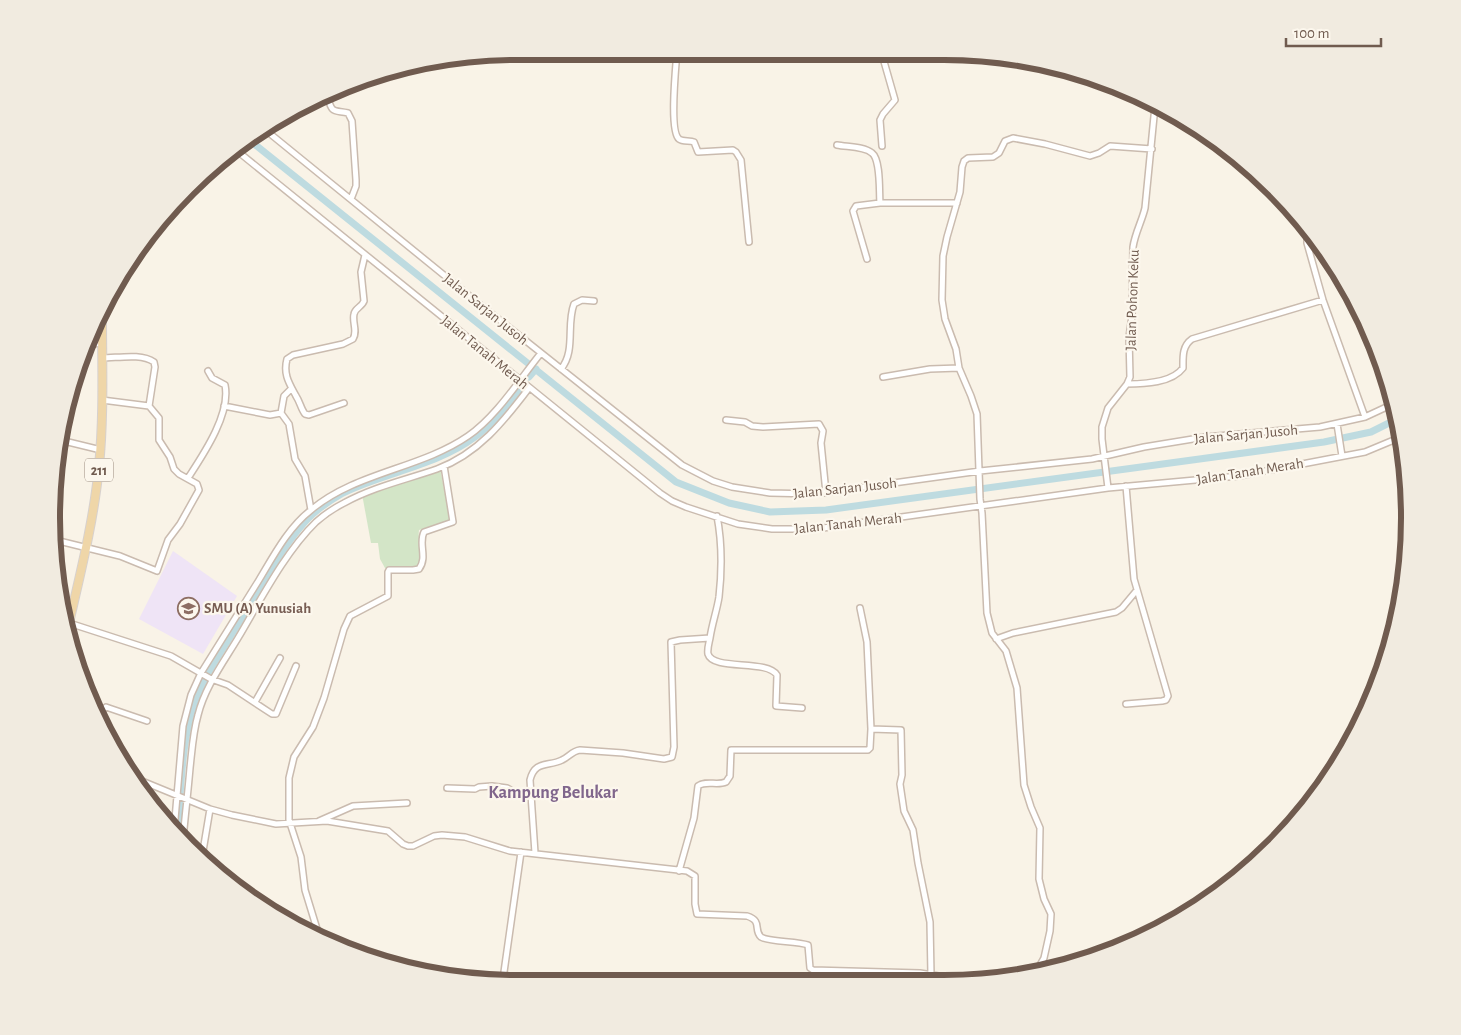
<svg xmlns="http://www.w3.org/2000/svg" width="1461" height="1035" font-family="'Alegreya Sans',sans-serif">
	<style>
		.education { fill: #efe4f6 }
		.green { fill: #d3e5c7 }
		.lines { fill: none; stroke-linecap: round; stroke-linejoin: round }
		.canal { stroke: #bedbe0; stroke-width: 7 }
		.street-casing { stroke: #cabbaf; stroke-width: 8 }
		.primary-casing { stroke: #d7d1ce; stroke-width: 10 }
		.street { stroke: #fff; stroke-width: 5 }
		.primary { stroke: #efd6a8; stroke-width: 8 }
		.labels { text-anchor: middle; stroke-width: 4.5; stroke-linejoin: round; paint-order: stroke }
		.shield { fill: #fcf7ed; stroke: #9a8a7e; stroke-width: 1 }
		.shield-label { font-size: 14px; font-weight: bold; fill: #705b4f }
		.street-label { font-size: 15px; fill: #705b4f; stroke: #fcf7ed }
		.education-label { font-size: 15px; font-weight: bold; fill: #785e54; stroke: #fcf7ed; text-anchor: start }
		.quarter-label { font-size: 18px; font-weight: bold; fill: #80668c; stroke: #fcf7ed }
		.rim { fill: none; stroke: #705b4f; stroke-width: 6 }
	</style>
	<rect width="100%" height="100%" fill="#f9f3e7"/>
	<path class="education" d="M173 551 237 596 203 654 139 619Z"/>
	<path class="green" d="M440 468 450 520 419 530C417 542 426 557 416 567L385 568 380 559 378 543H371L362 494Z"/>
	<g class="lines">
		<path class="canal" d="M248 139 676 482 729 503 770 512 826 510 1324 442 1371 432 1397 419
			M529 377 536 369
			M177 834C181 793 181 746 193 707 202 678 221 653 236 627 256 594 279 551 304 523 315 510 329 501 343 493 386 472 436 466 475 437 493 424 507 404 521 387"/>
		<defs>
			<path id="street" d="M677 51C676 65 669 131 679 139 683 142 690 140 694 142L698 152 733 150 736 152 741 160 749 242
				M881 51 895 100 883 114 880 120 882 146
				M328 98C332 114 334 110 348 113L352 121 356 180V186L351 199
				M263 128 477 302 682 465 713 481 732 487 770 493 814 494 980 471 1092 459 1144 447 1205 437 1320 427 1365 417 1393 404
				M837 145C847 147 864 146 872 153 881 160 879 192 880 203H957
				M236 150 660 493 672 501 686 507 738 524 772 529H816L1108 488 1239 476 1365 452 1401 437
				M162 218 167 216 171 206
				M1307 228V243L1323 300 1365 417
				M867 259 853 211 856 206 880 203
				M85 345 102 343
				M102 358C118 358 141 353 154 362L155 367 149 406
				M561 369C576 351 566 325 574 304L582 300 594 301
				M883 377 930 369 959 368
				M1127 384C1144 384 1172 383 1183 368 1183 357 1182 346 1192 339L1323 300
				M291 389 284 396 281 413 289 424 295 459 305 476 311 510
				M344 403 309 415 305 414C301 409 300 402 296 396 289 383 283 374 287 359L293 355 343 344 353 339C358 331 352 323 354 314 355 308 362 307 364 301L361 272 365 255
				M224 406 270 415 281 413
				M726 420 745 422 752 426 763 427 819 424 823 431 821 443 826 493
				M1337 424 1342 456
				M60 440 101 450
				M188 478C203 455 231 414 225 385L212 378 208 371
				M1108 488 1102 439V427L1108 408 1127 384 1130 377 1129 337 1132 316 1133 247C1135 233 1142 221 1145 208L1155 106
				M55 540 120 556 157 571 168 540 180 524 199 490 197 484 179 474 174 469 170 457 159 440V418L149 406 102 400
				M69 623 171 656 211 679 228 685 272 714H276L296 666
				M710 638C712 624 717 610 719 597 722 570 722 542 717 516
				M996 639 1013 633 1116 612 1122 608 1137 590
				M255 702 280 658
				M1126 704 1162 701 1166 700 1168 696 1134 579 1126 486
				M98 719 102 711 106 707 147 721
				M871 729 901 730 902 775 900 784 904 811 913 830 918 863 930 922 931 975
				M137 779 210 809 232 815 276 824 327 821 388 831 403 844 408 846H413L434 836 442 835 465 837 510 851 687 871 695 876V904L697 914 747 916C763 921 753 930 761 937 768 942 797 941 808 945L810 968 813 970 920 973 963 980
				M447 788 475 789 479 787 492 786 507 788 514 792 531 793
				M319 821 353 806 407 803
				M174 831 183 726 191 695 201 673C220 642 240 611 259 580 274 555 288 528 311 510 356 472 420 469 468 436 496 417 520 379 541 353
				M183 840C185 816 188 792 190 768 192 750 193 732 198 715 205 687 223 663 238 638 260 601 285 552 316 522 325 514 334 508 344 503 373 487 405 480 437 469 478 454 504 421 529 388
				M521 852 504 972 505 977 524 983
				M535 853 530 780C535 760 548 767 562 760 569 757 572 751 580 750L623 753 664 759 672 757 674 747 671 642 680 640 710 638C709 643 707 649 708 654 713 671 767 659 777 675L776 706 802 708
				M202 857 210 809
				M679 871 694 818 698 786C706 780 717 786 726 782L730 776 731 750H868L870 748 871 729 867 642 860 608
				M320 939 305 890 301 857 289 820V778L294 757 313 727 324 698 344 629 350 616 388 596V572L389 570H413L419 569C428 557 418 544 424 532L453 522 444 466
				M1033 971 1040 965 1044 958 1050 931 1051 914 1044 899 1039 879 1040 828 1031 807 1024 785 1017 688 1006 651 992 633 987 613 982 513 980 499 977 414 971 396 959 368 956 349 945 319 942 300 943 256 947 237 960 192 962 167 964 161 968 158 993 157 999 153 1005 141 1013 138 1045 144 1090 156 1099 153 1110 146 1152 149"/>
			<path id="primary" d="M69 623C81 571 94 519 99 466 104 416 102 365 102 315"/>
		</defs>
		<use href="#street" class="street-casing"/>
		<use href="#primary" class="primary-casing"/>
		<use href="#street" class="street"/>
		<use href="#primary" class="primary"/>
	</g>
	<defs>
		<symbol id="school-ring" viewBox="-11 -11 22 22"><circle r="9.5" fill="#fcf7ed" stroke="#8d6e63" stroke-width="1.5"/><path d="M0-5L7-2L0 1L-7-2ZM-4 1L0 2.5L4 1V4Q0 6-4 4Z" fill="#8d6e63"/></symbol>
	</defs>
	<g fill-rule="evenodd">
		<use href="#school-ring" x="176" y="596" width="25" height="25"/>
	</g>
	<g class="labels">
		<rect class="shield" x="85" y="458.5" width="28" height="23" rx="4"/>
		<g class="shield-label">
			<text x="99" y="475">211</text>
		</g>
		<g class="street-label">
			<text transform="translate(1132 300) rotate(-88)" y="5">Jalan Pohon Keku</text>
			<text transform="translate(486 309) rotate(39)" y="5">Jalan Sarjan Jusoh</text>
			<text transform="translate(485 352) rotate(39)" y="5">Jalan Tanah Merah</text>
			<text transform="translate(1246 434) rotate(-5)" y="5">Jalan Sarjan Jusoh</text>
			<text transform="translate(1250 471) rotate(-9)" y="5">Jalan Tanah Merah</text>
			<text transform="translate(845 488) rotate(-6)" y="5">Jalan Sarjan Jusoh</text>
			<text transform="translate(848 523) rotate(-6)" y="5">Jalan Tanah Merah</text>
		</g>
		<g class="education-label">
			<text x="204" y="613">SMU (A) Yunusiah</text>
		</g>
		<g class="quarter-label">
			<text x="553" y="798">Kampung Belukar</text>
		</g>
	</g>
	<path d="M0 0H1461V1035H0ZM517 60H944A457 457 0 0 1 1401 517V518A457 457 0 0 1 944 975H517A457 457 0 0 1 60 518V517A457 457 0 0 1 517 60Z" fill="#f1ebe0" fill-rule="evenodd"/>
	<path class="rim" d="M517 60H944A457 457 0 0 1 1401 517V518A457 457 0 0 1 944 975H517A457 457 0 0 1 60 518V517A457 457 0 0 1 517 60Z"/>
	<path d="M1286 38v8h95v-8" fill="none" stroke="#705b4f" stroke-width="2.5"/>
	<text x="1294" y="38" font-size="15" fill="#705b4f" stroke="#fcf7ed" stroke-width="4" paint-order="stroke">100 m</text>
</svg>
